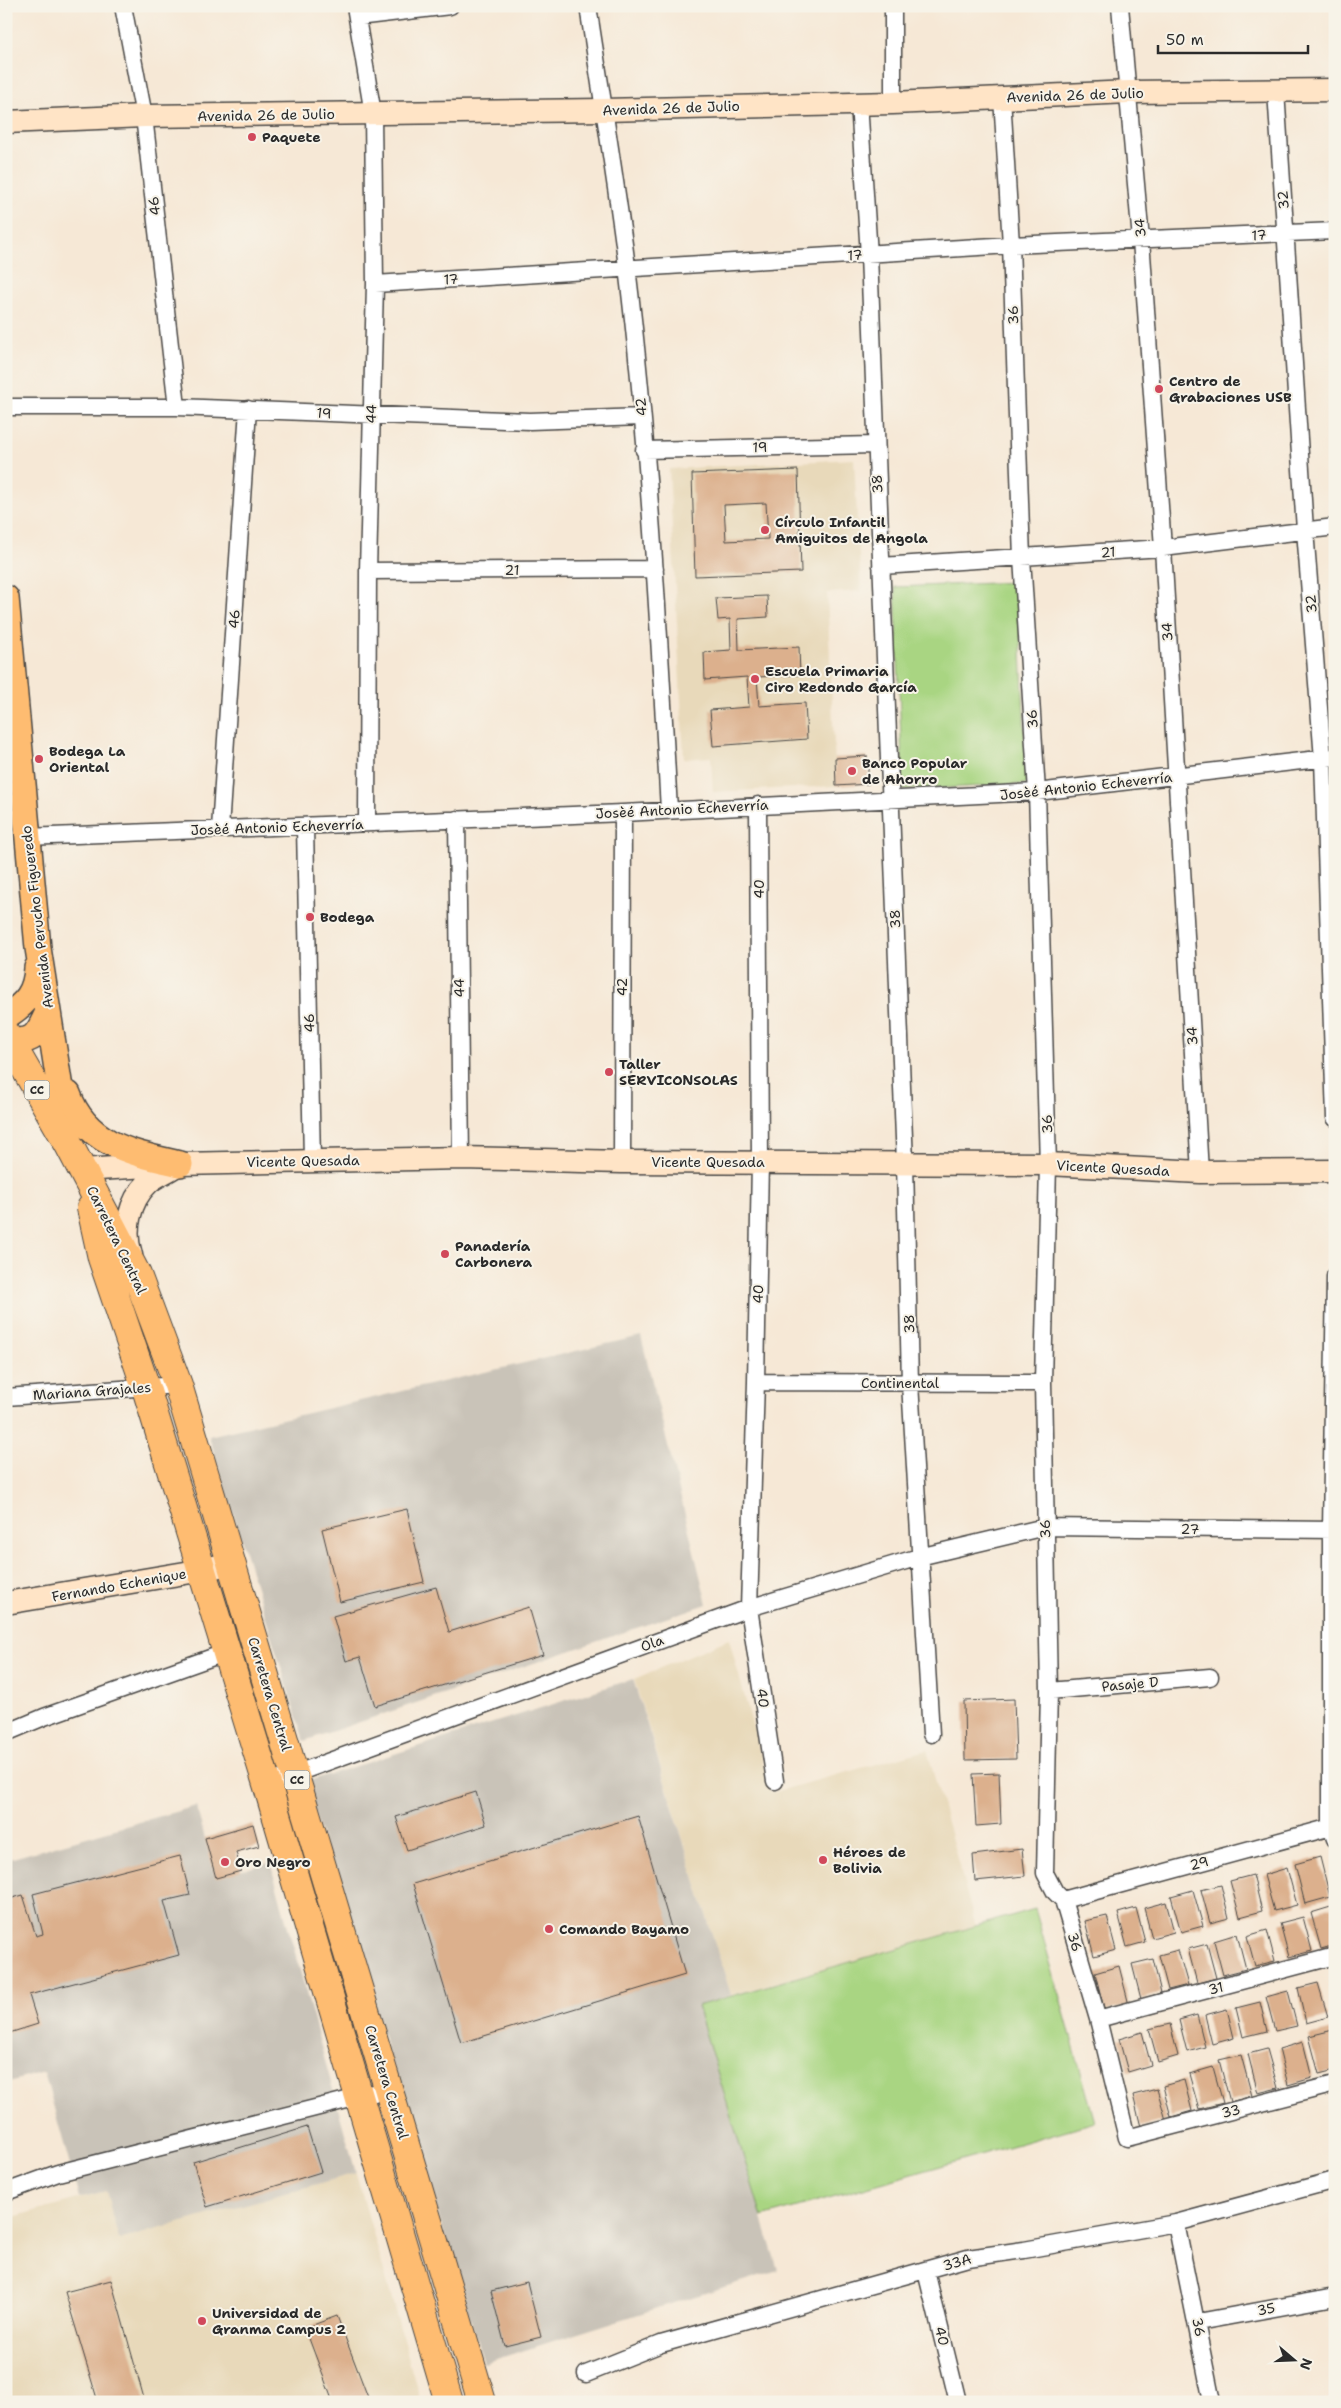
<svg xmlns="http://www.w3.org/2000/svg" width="1341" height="2408" font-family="'Shantell Sans',sans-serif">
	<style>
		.built { fill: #e8d9ba }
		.industrial { fill: #c9c3b8 }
		.green { fill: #a9d582; stroke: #6a8056 }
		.building { fill: #dcb08d; fill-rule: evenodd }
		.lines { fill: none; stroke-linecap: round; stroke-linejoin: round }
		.street-casing { stroke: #494745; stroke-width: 19 }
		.secondary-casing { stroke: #494745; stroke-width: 25 }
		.primary-casing { stroke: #494745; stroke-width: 28 }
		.highway-casing { stroke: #494745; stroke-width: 30 }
		.street { stroke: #fff; stroke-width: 16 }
		.secondary { stroke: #ffe4c6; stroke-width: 22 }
		.primary { stroke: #febc71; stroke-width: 25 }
		.highway { stroke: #febc71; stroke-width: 28 }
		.poi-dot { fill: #d1495b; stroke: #f7f3e8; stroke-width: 2 }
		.labels { text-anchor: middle; stroke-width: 4; stroke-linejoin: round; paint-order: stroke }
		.shield { fill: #f7f3e8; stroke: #686764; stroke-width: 1 }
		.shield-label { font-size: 12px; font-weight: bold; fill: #2b2b2b }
		.street-label { font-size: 14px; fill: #2b2b2b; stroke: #f7f3e8 }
		.poi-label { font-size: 14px; font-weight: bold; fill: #2b2b2b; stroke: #f7f3e8; text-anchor: start }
	</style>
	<rect width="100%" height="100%" fill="#f7f3e8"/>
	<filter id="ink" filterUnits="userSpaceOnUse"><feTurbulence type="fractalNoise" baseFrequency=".02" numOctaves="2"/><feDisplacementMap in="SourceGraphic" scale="10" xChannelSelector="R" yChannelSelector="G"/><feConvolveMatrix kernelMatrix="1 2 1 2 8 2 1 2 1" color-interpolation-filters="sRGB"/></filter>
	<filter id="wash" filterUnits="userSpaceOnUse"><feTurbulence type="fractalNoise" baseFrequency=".0096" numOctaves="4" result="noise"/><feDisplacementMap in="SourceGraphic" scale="20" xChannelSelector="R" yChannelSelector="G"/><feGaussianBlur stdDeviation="1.12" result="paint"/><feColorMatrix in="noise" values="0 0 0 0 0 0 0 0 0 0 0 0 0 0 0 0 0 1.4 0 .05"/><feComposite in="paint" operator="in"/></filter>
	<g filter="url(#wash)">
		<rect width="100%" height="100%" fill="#f6e8d6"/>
		<path class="built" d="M854 459 861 591 827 593 836 786 713 792 711 757 684 759 669 469Z
			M729 1639 771 1793 927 1750 976 1927 731 1995 634 1679Z
			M356 2173 421 2402H6V2219L106 2191 120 2239Z"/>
		<path class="industrial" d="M641 1336 707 1604 304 1741 209 1436Z
			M633 1679 731 1995 697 2006 778 2270 484 2363 305 1782Z
			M196 1806 216 1878 270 1862 356 2173 119 2240 106 2191 79 2198 44 2072 6 2083V1860Z"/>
		<path class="green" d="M1018 582 1027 784 903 790 895 587Z
			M1035 1909 1095 2122 762 2217 697 2006Z"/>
		<g id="blocks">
			<path class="building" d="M798 470 801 572 695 576 692 474ZM766 503 768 539 726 541 724 505Z
				M767 596 768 617 738 619 739 650 799 647 800 675 757 677 759 706 805 703 807 739 713 746 710 710 749 707 747 677 705 680 704 652 731 650 730 619 718 620 716 598Z
				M867 756 869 784 836 786 835 758Z
				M407 1509 424 1582 340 1602 322 1529Z
				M436 1587 449 1632 529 1607 543 1655 375 1706 360 1657 346 1661 333 1616Z
				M1014 1699 1016 1759 965 1760 964 1701Z
				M999 1773 1001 1824 976 1826 973 1774Z
				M476 1792 486 1825 407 1850 396 1817Z
				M638 1816 685 1975 461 2043 413 1884Z
				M253 1824 259 1846 236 1852 241 1871 216 1878 205 1838Z
				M1022 1849 1025 1876 975 1881 973 1855Z
				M180 1856 190 1895 164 1901 179 1955 29 1995 38 2024 6 2034V1900L23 1895 36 1936 43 1934 33 1894Z
				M1320 1857 1330 1897 1305 1904 1295 1864Z
				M1287 1868 1297 1905 1274 1911 1264 1875Z
				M1253 1875 1262 1911 1240 1917 1230 1881Z
				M1221 1885 1229 1918 1210 1923 1201 1890Z
				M1193 1890 1203 1926 1181 1932 1171 1896Z
				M1166 1902 1174 1932 1152 1938 1144 1908Z
				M1334 1906 1335 1945 1321 1949 1311 1913Z
				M1136 1908 1145 1942 1127 1947 1118 1913Z
				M1107 1916 1116 1950 1094 1956 1085 1921Z
				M1303 1917 1312 1951 1289 1957 1280 1923Z
				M1267 1930 1275 1961 1255 1966 1247 1936Z
				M1237 1934 1246 1969 1223 1975 1214 1941Z
				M1207 1944 1216 1978 1197 1983 1188 1949Z
				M1178 1950 1188 1985 1168 1990 1159 1955Z
				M1153 1959 1161 1993 1141 1999 1132 1964Z
				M1119 1966 1129 2005 1105 2012 1095 1973Z
				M1318 1983 1328 2017 1306 2023 1298 1988Z
				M1288 1991 1297 2026 1275 2031 1266 1997Z
				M1260 2002 1267 2031 1243 2037 1236 2008Z
				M1227 2009 1234 2038 1212 2044 1205 2015Z
				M1197 2015 1205 2047 1187 2052 1179 2020Z
				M1170 2024 1178 2056 1158 2062 1149 2029Z
				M1333 2030 1335 2038V2070L1319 2074 1309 2036Z
				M1142 2032 1151 2065 1128 2072 1119 2039Z
				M1303 2042 1312 2078 1288 2085 1279 2049Z
				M1267 2049 1278 2088 1258 2093 1248 2054Z
				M1241 2055 1252 2096 1230 2102 1219 2060Z
				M1213 2067 1223 2103 1199 2109 1189 2074Z
				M1184 2080 1192 2111 1171 2117 1163 2086Z
				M1157 2089 1166 2120 1141 2127 1133 2095Z
				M307 2127 321 2172 207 2207 193 2162Z
				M111 2280 145 2402H98L65 2292Z
				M527 2282 541 2337 505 2346 491 2291Z
				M337 2316 369 2400 365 2402H333L305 2328Z"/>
		</g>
	</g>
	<g filter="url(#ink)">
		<use href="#blocks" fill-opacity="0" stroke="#494745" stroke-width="1"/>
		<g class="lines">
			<defs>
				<path id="street" d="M123 6 144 116 177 407
					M355 6 373 114 375 284 368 571 367 823
					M588 6C601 93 616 180 627 267 649 448 659 629 669 810
					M893 6V103
					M1120 6 1141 240 1163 548 1200 1172
					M357 17 450 6
					M1276 91 1305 530 1323 759 1335 1118
					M1002 97 1011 245 1022 558 1037 792 1048 1164 1043 1383 1049 1691 1045 1873 1055 1892 1063 1900 1098 2019 1127 2138 1335 2084
					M859 103 869 255 905 1163 910 1383 931 1734
					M375 284 1011 245 1335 231
					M6 407H177L530 421 642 417
					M644 450 875 445
					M881 566 1163 548 1335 527
					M368 571 655 569
					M758 805 760 1162 756 1382 749 1608 775 1781
					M457 819 461 1158
					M305 827 312 1160
					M220 829 248 409
					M27 837 623 813 1037 792 1335 757
					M622 1162 623 813
					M1335 1276 1331 1530V1827L1335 1839
					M756 1382 1043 1383
					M6 1397 178 1385
					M1049 1691 1210 1677
					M6 1733 44 1717 227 1652
					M267 1784 749 1608 919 1557 1045 1527 1335 1530
					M1063 1900 1335 1826
					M1098 2019 1335 1956
					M6 2192 58 2173 390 2089
					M1176 2223 1212 2402
					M926 2271 958 2402
					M1198 2322 1335 2297
					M586 2374 661 2344 968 2258 1024 2250 1176 2223 1335 2180"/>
				<path id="secondary" d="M6 122 144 116 604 110 893 103 1129 92 1335 90
					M82 1170 180 1164 461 1158 622 1162 1048 1164 1200 1172 1335 1171
					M131 1255C123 1231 129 1201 148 1183 155 1176 167 1172 175 1166
					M6 1603 203 1570 230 1563"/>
				<path id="primary" d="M6 598 38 948 68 1139
					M6 1016C26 1004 36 992 37 968
					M9 1040C35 1044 38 1033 48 1012
					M68 1094C86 1145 132 1153 180 1164"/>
				<path id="highway" d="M6 1035 69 1145 137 1275 178 1385 482 2402
					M91 1208 102 1258 146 1388 267 1784 449 2402"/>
			</defs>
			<use href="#street" class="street-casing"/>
			<use href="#secondary" class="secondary-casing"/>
			<use href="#primary" class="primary-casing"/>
			<use href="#highway" class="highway-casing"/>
			<use href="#street" class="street"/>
			<use href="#secondary" class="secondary"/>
			<use href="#primary" class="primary"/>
			<use href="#highway" class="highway"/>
		</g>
	</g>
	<g class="poi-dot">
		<circle cx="252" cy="137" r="5"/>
		<circle cx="1159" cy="389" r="5"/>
		<circle cx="765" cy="530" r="5"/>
		<circle cx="755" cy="679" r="5"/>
		<circle cx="39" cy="759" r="5"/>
		<circle cx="852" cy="771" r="5"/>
		<circle cx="310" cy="917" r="5"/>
		<circle cx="609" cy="1072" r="5"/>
		<circle cx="445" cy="1254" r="5"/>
		<circle cx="823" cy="1860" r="5"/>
		<circle cx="225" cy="1862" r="5"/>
		<circle cx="549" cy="1929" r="5"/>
		<circle cx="202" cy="2321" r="5"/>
	</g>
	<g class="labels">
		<g class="shield">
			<rect x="24.5" y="1080.5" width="25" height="19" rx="4"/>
			<rect x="284.5" y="1770.5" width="25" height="19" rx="4"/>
		</g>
		<g class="shield-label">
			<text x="37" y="1094">CC</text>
			<text x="297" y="1784">CC</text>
		</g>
		<g class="street-label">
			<text transform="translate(1075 95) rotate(-2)" y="5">Avenida 26 de Julio</text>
			<text transform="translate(671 108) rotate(-2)" y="5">Avenida 26 de Julio</text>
			<text transform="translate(266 115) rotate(-1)" y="5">Avenida 26 de Julio</text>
			<text transform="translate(1283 200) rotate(-94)" y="5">32</text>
			<text transform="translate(154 206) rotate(-97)" y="5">46</text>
			<text transform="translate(1140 228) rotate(-95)" y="5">34</text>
			<text transform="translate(1259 235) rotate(-3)" y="5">17</text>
			<text transform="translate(855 255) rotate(-3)" y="5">17</text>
			<text transform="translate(451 279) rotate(-4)" y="5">17</text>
			<text transform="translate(1013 315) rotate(-92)" y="5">36</text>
			<text transform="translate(641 407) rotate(-95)" y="5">42</text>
			<text transform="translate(324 413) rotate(3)" y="5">19</text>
			<text transform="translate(371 414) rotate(-88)" y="5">44</text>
			<text transform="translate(760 447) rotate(-1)" y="5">19</text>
			<text transform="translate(877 484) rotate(-93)" y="5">38</text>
			<text transform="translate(1108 552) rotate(-4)" y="5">21</text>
			<text x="512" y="575">21</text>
			<text transform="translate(1311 604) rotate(-95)" y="5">32</text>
			<text transform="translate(234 619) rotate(-86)" y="5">46</text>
			<text transform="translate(1167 632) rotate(-93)" y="5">34</text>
			<text transform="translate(1032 719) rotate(-94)" y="5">36</text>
			<text transform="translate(1086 786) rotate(-6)" y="5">Josèé Antonio Echeverría</text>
			<text transform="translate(682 809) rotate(-3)" y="5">Josèé Antonio Echeverría</text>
			<text transform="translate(277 827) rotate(-2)" y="5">Josèé Antonio Echeverría</text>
			<text transform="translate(759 889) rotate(-90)" y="5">40</text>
			<text transform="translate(37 917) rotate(-97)" y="5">Avenida Perucho Figueredo</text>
			<text transform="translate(895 919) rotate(-92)" y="5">38</text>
			<text transform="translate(622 987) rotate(-90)" y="5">42</text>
			<text transform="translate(459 988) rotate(-91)" y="5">44</text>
			<text transform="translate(309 1023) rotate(-91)" y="5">46</text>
			<text transform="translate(1192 1036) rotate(-93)" y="5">34</text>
			<text transform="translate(1047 1124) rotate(-92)" y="5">36</text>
			<text transform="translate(303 1161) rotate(-1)" y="5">Vicente Quesada</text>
			<text x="708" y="1167">Vicente Quesada</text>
			<text transform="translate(1113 1168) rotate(3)" y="5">Vicente Quesada</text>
			<text transform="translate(117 1240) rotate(64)" y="5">Carretera Central</text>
			<text transform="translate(758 1294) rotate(-89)" y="5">40</text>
			<text transform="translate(909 1324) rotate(-91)" y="5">38</text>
			<text x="900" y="1388">Continental</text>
			<text transform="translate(92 1391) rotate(-4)" y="5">Mariana Grajales</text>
			<text transform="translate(1045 1529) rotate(-91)" y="5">36</text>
			<text transform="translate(1190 1529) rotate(1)" y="5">27</text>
			<text transform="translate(119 1585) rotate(-10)" y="5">Fernando Echenique</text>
			<text transform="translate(652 1643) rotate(-20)" y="5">Ola</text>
			<text transform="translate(1130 1684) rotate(-5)" y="5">Pasaje D</text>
			<text transform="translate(270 1694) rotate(73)" y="5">Carretera Central</text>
			<text transform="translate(763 1698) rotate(82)" y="5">40</text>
			<text transform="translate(1199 1863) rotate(-15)" y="5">29</text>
			<text transform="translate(1075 1942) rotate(73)" y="5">36</text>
			<text transform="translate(1216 1988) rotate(-15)" y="5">31</text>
			<text transform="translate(387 2082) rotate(73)" y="5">Carretera Central</text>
			<text transform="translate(1231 2111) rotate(-14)" y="5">33</text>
			<text transform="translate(957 2262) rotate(-16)" y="5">33A</text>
			<text transform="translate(1266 2309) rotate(-10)" y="5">35</text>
			<text transform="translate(1199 2327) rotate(79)" y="5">36</text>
			<text transform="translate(942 2336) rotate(76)" y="5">40</text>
		</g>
		<g class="poi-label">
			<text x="262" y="142">Paquete</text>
			<text x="1169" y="386">Centro de<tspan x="1169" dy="16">Grabaciones USB</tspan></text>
			<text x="775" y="527">Círculo Infantil<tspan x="775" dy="16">Amiguitos de Angola</tspan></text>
			<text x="765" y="676">Escuela Primaria<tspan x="765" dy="16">Ciro Redondo García</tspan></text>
			<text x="49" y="756">Bodega La<tspan x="49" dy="16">Oriental</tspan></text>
			<text x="862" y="768">Banco Popular<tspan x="862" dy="16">de Ahorro</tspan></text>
			<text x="320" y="922">Bodega</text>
			<text x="619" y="1069">Taller<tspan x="619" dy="16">SERVICONSOLAS</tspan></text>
			<text x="455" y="1251">Panadería<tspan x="455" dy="16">Carbonera</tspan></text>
			<text x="833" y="1857">Héroes de<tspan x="833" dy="16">Bolivia</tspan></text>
			<text x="235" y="1867">Oro Negro</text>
			<text x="559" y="1934">Comando Bayamo</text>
			<text x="212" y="2318">Universidad de<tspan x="212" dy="16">Granma Campus 2</tspan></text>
		</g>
	</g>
	<rect width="1341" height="2408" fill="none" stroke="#f7f3e8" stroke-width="25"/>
	<g transform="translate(1294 2360) rotate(109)" stroke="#f7f3e8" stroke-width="4" paint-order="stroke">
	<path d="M0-4L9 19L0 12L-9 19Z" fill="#2b2b2b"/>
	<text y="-8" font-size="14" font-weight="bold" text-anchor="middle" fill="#2b2b2b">N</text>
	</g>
	<path d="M1158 45v8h150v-8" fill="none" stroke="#2b2b2b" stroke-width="2.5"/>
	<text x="1166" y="45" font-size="15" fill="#2b2b2b" stroke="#f7f3e8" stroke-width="4" paint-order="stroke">50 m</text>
</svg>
